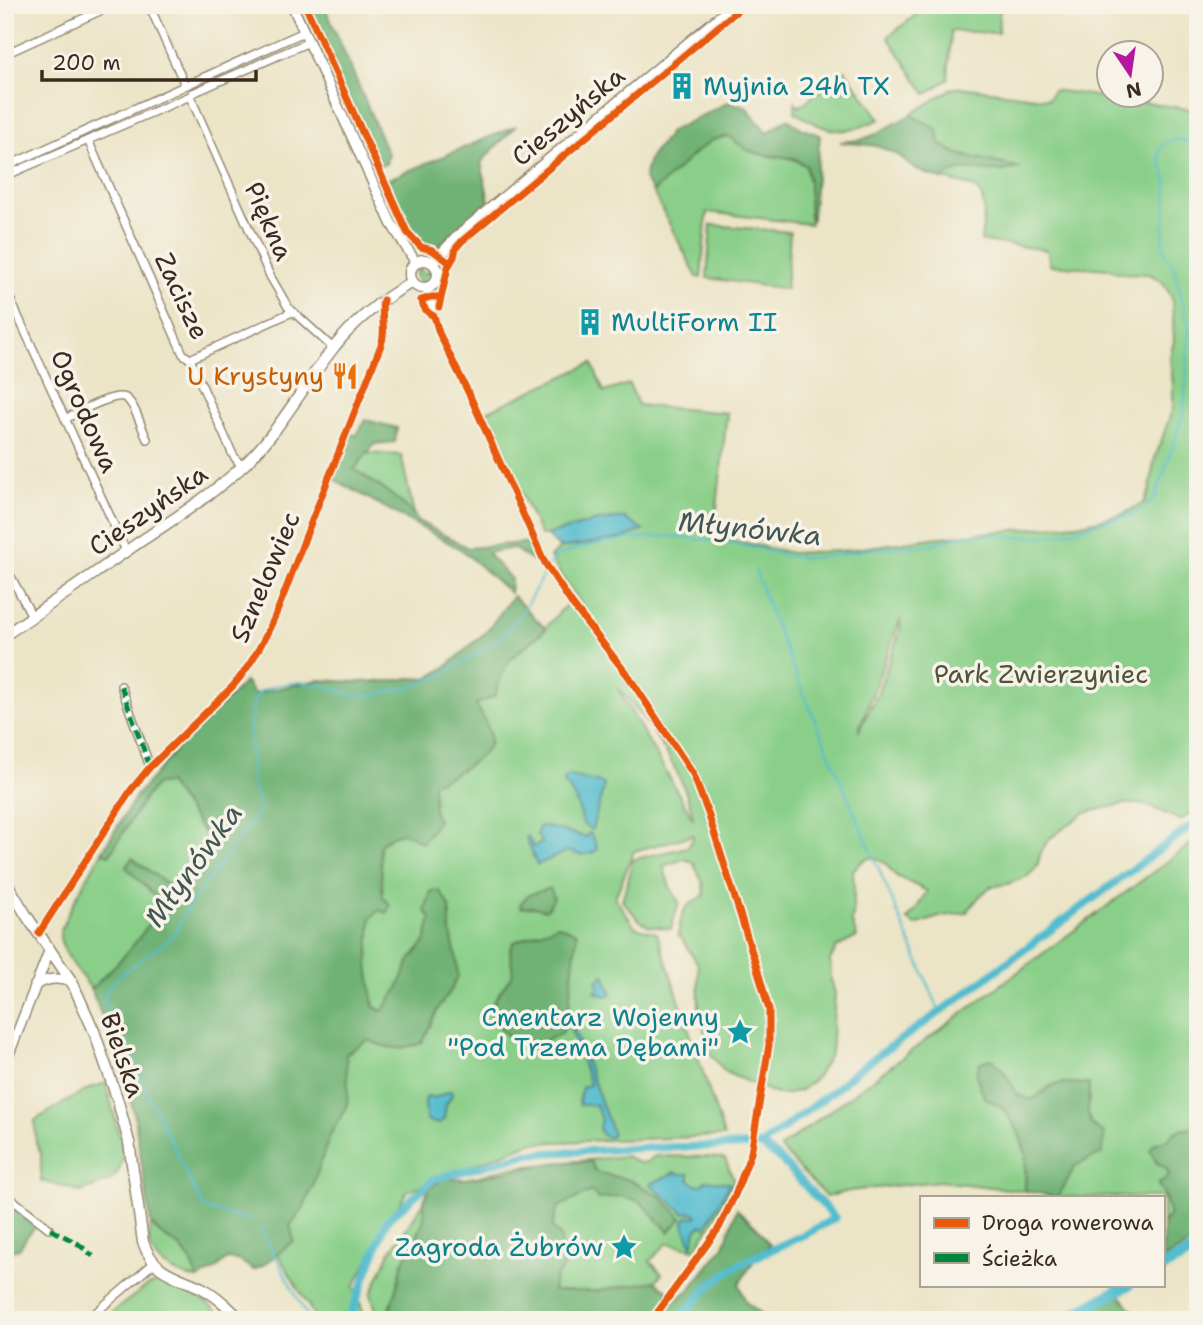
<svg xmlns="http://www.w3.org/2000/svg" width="1203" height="1325" font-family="'Shantell Sans',sans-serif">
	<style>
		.green { fill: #8acf89; stroke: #627c54; stroke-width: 2; fill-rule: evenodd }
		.forest { fill: #6fb275; stroke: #556e4a; stroke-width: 2 }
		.water { fill: #52bcce; stroke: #467376; stroke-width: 2 }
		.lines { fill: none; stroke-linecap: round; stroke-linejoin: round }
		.stream { stroke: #52bcce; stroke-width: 2 }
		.canal { stroke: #52bcce; stroke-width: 8 }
		.river { stroke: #52bcce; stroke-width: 12 }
		.minor-casing { stroke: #938772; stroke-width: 10 }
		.tertiary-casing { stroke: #938772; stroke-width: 12 }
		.secondary-casing { stroke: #938772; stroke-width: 13 }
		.minor { stroke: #fff; stroke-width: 7 }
		.tertiary { stroke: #fff; stroke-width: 9 }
		.secondary { stroke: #fff; stroke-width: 10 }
		.quiet { stroke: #00873e; stroke-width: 5; stroke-dasharray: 10 5; stroke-linecap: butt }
		.cycleway-casing { stroke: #f7f3e8; stroke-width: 11 }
		.cycleway { stroke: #e8590c; stroke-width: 7 }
		.labels { text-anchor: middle; stroke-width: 7; stroke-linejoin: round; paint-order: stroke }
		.culture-label { font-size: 26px; fill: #0d838f; stroke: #f7f3e8; text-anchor: start }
		.street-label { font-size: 26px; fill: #3b2a1e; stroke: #f7f3e8 }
		.food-label { font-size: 26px; fill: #c56008; stroke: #f7f3e8; text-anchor: end }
		.park-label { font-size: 26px; fill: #4f5339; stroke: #f7f3e8 }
		.water-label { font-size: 28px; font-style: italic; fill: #425653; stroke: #f7f3e8 }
	</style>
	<rect width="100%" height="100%" fill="#f7f3e8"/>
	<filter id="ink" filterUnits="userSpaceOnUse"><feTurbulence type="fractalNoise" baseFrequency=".0143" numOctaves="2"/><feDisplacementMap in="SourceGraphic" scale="14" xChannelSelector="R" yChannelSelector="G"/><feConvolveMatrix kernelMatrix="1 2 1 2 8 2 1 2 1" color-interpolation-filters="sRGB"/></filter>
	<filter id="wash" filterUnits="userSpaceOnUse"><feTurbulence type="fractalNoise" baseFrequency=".00686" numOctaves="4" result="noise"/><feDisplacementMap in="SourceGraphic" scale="28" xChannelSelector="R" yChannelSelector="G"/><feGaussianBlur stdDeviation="1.57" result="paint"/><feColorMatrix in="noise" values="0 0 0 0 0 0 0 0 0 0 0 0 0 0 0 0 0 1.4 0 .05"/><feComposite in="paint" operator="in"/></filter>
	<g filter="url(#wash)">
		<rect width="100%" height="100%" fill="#ebe4c6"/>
		<path class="green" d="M928 5H1000L998 33 951 31 948 79 926 94 888 37Z
			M845 70 880 119C842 136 830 134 795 112V102L799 107Z
			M961 87 1049 99 1053 90 1198 110V804L1187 816 1180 820 1144 804H1124L1084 813 1048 840 1041 852 1037 867 1028 876 1008 884 990 887 979 897 966 913 942 916 916 925 907 920 915 911 927 891 896 876 885 863 875 857 865 859 853 870 854 889 853 916 851 920 857 937 837 947 830 960 831 980 835 993 831 1053 816 1078 801 1090 789 1094H776L732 1075 723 1070 706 1047 705 1033 699 1009 698 964 682 939 678 935C680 926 681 912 688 906 693 901 699 900 704 895L703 883 693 862 684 859 663 866 670 887 679 902 671 929 649 926 640 921 622 900 632 867 631 860 687 847 693 839V835L634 851 615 898 635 927 657 933 724 1136 530 1143 407 1191 354 1286 366 1320H317L274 1248 286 1233 313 1186 340 1097 370 854 502 664 533 641 568 603 572 610 585 608 560 574 550 557 560 548 591 543 624 518 598 521 541 536 484 413 592 363 604 392 629 384 638 405 727 413 717 507 713 536 792 553 841 551 932 538 1087 523 1123 514 1144 503 1150 489 1154 461 1173 408V385L1170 357 1174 341 1172 298 1162 281 1149 274 1121 273 1110 269 1050 265 1047 250 981 241C982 226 990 197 974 188 966 183 952 181 942 179L951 171 968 169 999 171 1018 168 958 154 939 144 929 124 910 115 951 89ZM901 618 900 631 876 697 858 732ZM617 687C646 717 687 777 693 819Z
			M728 136C738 145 754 153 768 156 786 158 790 156 806 166L809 182 810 224 707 212 701 278 697 277 653 192 696 152 712 140Z
			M711 225 790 232 786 289 707 278Z
			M426 266 431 269 433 275 430 281 423 283 417 279 416 273 419 267 424 274 429 272Z
			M367 453 401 455 414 514 382 488 354 469Z
			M168 783 207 837 194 860 172 888 132 858 126 866 160 901C147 936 118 963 91 989 82 976 61 952 60 936 59 925 94 866 102 852L109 855 146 796 156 784Z
			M1198 839V1127L1180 1130 1173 1133 1169 1139 1154 1144 1156 1162 1167 1169 1169 1175 1159 1185 1165 1196 1170 1215 1163 1224V1197H1058L1075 1166 1091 1124 1088 1113 1089 1084 1063 1083 1051 1086 1032 1100 1018 1096 1003 1070 984 1097 1004 1109 1018 1131 1026 1154 1025 1191 939 1181 849 1191 826 1197 780 1148Z
			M106 1083 124 1153C118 1184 107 1182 80 1192L70 1188 41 1181V1154L36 1143 35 1120 90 1088Z
			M626 1156 639 1163 647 1162 655 1156 712 1157 725 1159 734 1180 715 1219 695 1249 667 1243 650 1261 662 1274 650 1287 627 1320H386L377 1313 371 1294 390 1252 427 1198 449 1185 507 1168Z
			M151 1224 160 1234 181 1248 191 1261 198 1279C179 1276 152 1264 149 1241 148 1236 150 1229 151 1224Z
			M158 1282C185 1285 207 1301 226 1320H102L147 1286Z"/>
		<path class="forest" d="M297 5H324L388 154 386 164 371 167Z
			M729 102 745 106 767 133 787 119 803 129 820 135 812 218 810 224 809 182 806 166 794 158 765 155 749 151 728 136 712 140 696 152 653 192 644 179 649 159 671 131Z
			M910 115 929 124 938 130 940 144 958 154 1021 168C1013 169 1005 171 998 171 977 172 960 163 942 179L924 173 909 165 900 156 878 146 840 142 861 140 874 135Z
			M516 126 481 162 489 201 438 246 434 244 424 245 410 229 394 218 379 183Z
			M366 420 397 428 395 442 375 444 354 469C372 482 408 503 418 521L468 548 533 542 538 559 532 561 513 548 487 553 511 579 510 593 462 550 330 477 349 432 356 436Z
			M513 596 546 629C518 652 503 658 495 696L476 704C481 716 491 727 490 741 489 757 448 778 433 783L434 813 438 821 422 843C403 829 400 831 381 843L380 850 383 897 390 905 387 913 379 910 371 918 368 965 374 1007 382 1011 398 989 410 960 425 942 431 918 425 911 431 891 439 890 450 907V929L456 956 458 976 450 992 439 1007 422 1043C399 1050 389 1050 368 1040L346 1054C346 1070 350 1087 347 1103 346 1112 334 1126 330 1136 319 1161 311 1207 290 1225L294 1241C279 1251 271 1263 254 1270L238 1260 227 1259 216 1269 198 1279 191 1261 181 1248 160 1234 151 1224 134 1113 117 1054 91 989C118 963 147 936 160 901L126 867 132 858 172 888 194 860 207 836 168 783 157 784 146 796 109 855 102 852 136 796 176 750 245 682 254 694 318 680 358 682 389 681 410 678 427 679 447 666 486 632Z
			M550 888 554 898 546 910 532 907 521 908 520 904 528 895Z
			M558 925 577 933 570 995 569 1016 562 1033 549 1039 527 1053C517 1043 489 1024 492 1009 494 997 506 984 513 974L510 951 514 942Z
			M992 1059 1003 1070 1018 1095 1032 1100 1051 1086 1063 1083 1089 1084 1088 1113 1091 1124 1104 1133 1103 1153 1075 1166 1058 1197 1025 1191 1026 1154 1018 1131 1004 1109 984 1097 976 1075 980 1062Z
			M1198 1127V1237L1185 1247 1163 1259V1224L1170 1215 1165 1196 1158 1185 1169 1175 1167 1169 1156 1162 1150 1150 1154 1144 1169 1139 1173 1133 1180 1130Z
			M559 1162H591L596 1172 630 1180 660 1196 682 1218 669 1232 641 1202 620 1196 598 1199 592 1191 558 1207 552 1227 561 1237 563 1268 555 1278 553 1291H597L654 1281 679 1298 691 1288 724 1246 737 1209 757 1228 770 1245 757 1256 739 1284 746 1302 770 1320H389C389 1306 393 1300 397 1287 399 1280 400 1272 402 1265 410 1246 430 1223 423 1202L429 1188 445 1178 464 1179 489 1175Z
			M10 1209 25 1214 38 1224 27 1236 20 1248 12 1251C2 1234 4 1227 10 1209Z
			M1120 1295 1140 1320H1069L1071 1318Z"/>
		<path class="water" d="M624 518 643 530 623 538 560 548 546 535 598 521Z
			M570 776 601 783 604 785 592 830 583 824C580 810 574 792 564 783L565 778Z
			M544 826 586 837 588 834 590 833 596 844 597 850C587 857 578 855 568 851L537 865 526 838 528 836 533 847 542 843 537 835 539 827Z
			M604 975 612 994 607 996 595 992 599 987 597 981Z
			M572 1023 613 1134 610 1137H607L601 1134 599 1128 601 1120 596 1105H580L579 1100 582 1087 590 1085 570 1027Z
			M450 1091 453 1093 446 1105 444 1119 438 1124 426 1120 425 1102 427 1096 435 1098Z
			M676 1172 679 1174H689V1180L695 1184 701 1185 707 1180 730 1183 706 1227 702 1225 696 1230 692 1246 685 1229 684 1220 689 1216 695 1217 697 1215 693 1212 684 1213 650 1184Z"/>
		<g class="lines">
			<path class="stream" d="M300 5 302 10
				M305 16 321 51
				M329 69 372 164
				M380 184 402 230
				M755 570 772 617 797 678 940 1012
				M250 1220 208 1210 202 1205 150 1098 138 1071 104 998C107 978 151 954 167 941L174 934 189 906 259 811 260 807 251 781 250 725 254 699 261 691 275 686 299 682 321 685 357 696 372 695 412 687 438 677 471 658 494 642 516 621 526 606 549 565 557 556 579 548 625 539 671 536 722 542 758 548 785 556 808 558 823 557 873 549 929 545 958 536 975 534 1016 537 1042 536 1059 534 1136 513 1147 506 1156 496 1183 415 1185 397 1189 329 1173 263 1167 257 1163 247C1163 227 1167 207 1167 186 1168 175 1160 166 1159 155 1159 142 1172 138 1183 140 1188 141 1193 145 1198 148
				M260 1227 309 1320"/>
			<path class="canal" d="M349 1320 387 1220 434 1179 527 1154 643 1148 761 1145 837 1088 856 1071 940 1012 1198 821
				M679 1320 710 1285 738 1265 806 1234 835 1218 782 1161 761 1145"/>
			<path class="river" d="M1163 1267 1190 1253 1198 1246
				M1064 1320 1128 1285"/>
		</g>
	</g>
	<g filter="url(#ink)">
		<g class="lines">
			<defs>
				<path id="minor" d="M149 5 185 85
					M5 54 113 5
					M190 96 270 276 288 307 333 348
					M88 140 183 354 190 359 233 455 242 467
					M5 167 304 32
					M5 176 190 96 193 93 309 42
					M5 288 126 551
					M427 288 438 330 470 396 545 563
					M190 359 292 312
					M65 419C77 413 117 390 127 399 135 405 142 429 147 439
					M5 566 32 616
					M121 686 150 767
					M39 933 131 790 150 767 233 686C270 643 285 590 305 538 330 474 356 409 381 345 387 330 380 316 383 301
					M5 1194 50 1229
					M87 1320 154 1263"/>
				<path id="tertiary" d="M292 5 391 223 416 263
					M35 985C49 978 58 977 72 982
					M5 1064 50 949"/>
				<path id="secondary" d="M410 274a14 14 0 1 1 28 0a14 14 0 1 1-28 0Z
					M433 263 460 234 734 5
					M5 635C51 604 96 572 141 541 177 517 213 494 244 465 281 430 303 385 335 346 356 319 383 299 412 282
					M5 880 28 918 72 982 94 1031 117 1098 129 1142 143 1242C154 1274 175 1275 202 1288 217 1296 229 1308 241 1320"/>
			</defs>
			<use href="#minor" class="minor-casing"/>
			<use href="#tertiary" class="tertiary-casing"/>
			<use href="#secondary" class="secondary-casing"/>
			<use href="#minor" class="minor"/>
			<use href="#tertiary" class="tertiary"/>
			<use href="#secondary" class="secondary"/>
			<path class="quiet" d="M121 686 150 767
				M50 1229 77 1243 93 1256"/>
			<defs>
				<path id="cycleway" d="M305 5 407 232 421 247 432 250 450 263
					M441 297H431L421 300C423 307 426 313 434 316L439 333 470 396 545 563 572 604 629 677 693 774 708 813 757 968 769 1010V1045L751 1153 735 1195 719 1228 652 1320
					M439 307 448 267 454 257 456 248 462 241 744 5
					M39 933 131 790 150 767 233 686C270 643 285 590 305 538 330 474 356 409 381 345 387 329 380 316 383 300"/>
			</defs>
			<use href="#cycleway" class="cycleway-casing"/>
			<use href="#cycleway" class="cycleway"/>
		</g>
	</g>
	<defs>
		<symbol id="building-bare" viewBox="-9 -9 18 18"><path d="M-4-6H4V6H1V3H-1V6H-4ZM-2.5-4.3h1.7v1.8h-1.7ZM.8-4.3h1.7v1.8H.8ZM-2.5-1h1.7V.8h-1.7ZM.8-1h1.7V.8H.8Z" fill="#0f9aa8" stroke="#f7f3e8" stroke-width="2.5" paint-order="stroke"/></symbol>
		<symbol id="restaurant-bare" viewBox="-9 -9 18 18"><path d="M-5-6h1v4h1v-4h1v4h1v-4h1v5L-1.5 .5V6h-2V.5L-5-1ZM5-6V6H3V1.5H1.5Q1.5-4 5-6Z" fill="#e8710a" stroke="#f7f3e8" stroke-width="2.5" paint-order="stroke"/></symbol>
		<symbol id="sight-bare" viewBox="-9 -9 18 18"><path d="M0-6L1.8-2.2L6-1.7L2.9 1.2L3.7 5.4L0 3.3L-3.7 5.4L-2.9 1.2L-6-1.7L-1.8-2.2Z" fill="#0f9aa8" stroke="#f7f3e8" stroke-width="2.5" paint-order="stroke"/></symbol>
	</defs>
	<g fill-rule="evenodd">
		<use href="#building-bare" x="663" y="67" width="38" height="38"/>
		<use href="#building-bare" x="571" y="303" width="38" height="38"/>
		<use href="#restaurant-bare" x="326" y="357" width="38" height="38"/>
		<use href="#sight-bare" x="721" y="1013" width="38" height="38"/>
		<use href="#sight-bare" x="605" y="1228" width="38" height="38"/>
	</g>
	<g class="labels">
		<g class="culture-label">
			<text x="703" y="95">Myjnia 24h TX</text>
			<text x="611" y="331">MultiForm II</text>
			<text x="719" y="1026" text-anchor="end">Cmentarz Wojenny<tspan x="719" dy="30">"Pod Trzema Dębami"</tspan></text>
			<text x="603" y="1256" text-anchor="end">Zagroda Żubrów</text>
		</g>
		<g class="street-label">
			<text transform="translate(568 116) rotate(-40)" y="9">Cieszyńska</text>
			<text transform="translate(269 221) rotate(66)" y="9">Piękna</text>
			<text transform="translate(182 296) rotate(65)" y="9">Zacisze</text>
			<text transform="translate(85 411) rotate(66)" y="9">Ogrodowa</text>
			<text transform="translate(148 510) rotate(-35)" y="9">Cieszyńska</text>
			<text transform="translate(265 577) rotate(-67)" y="9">Sznelowiec</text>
			<text transform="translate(123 1055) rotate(71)" y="9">Bielska</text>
		</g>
		<g class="food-label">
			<text x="324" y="385">U Krystyny</text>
		</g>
		<g class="park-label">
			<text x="1041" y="683">Park Zwierzyniec</text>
		</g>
		<g class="water-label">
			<text transform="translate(750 528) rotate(6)" y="10">Młynówka</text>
			<text transform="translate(193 865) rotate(-54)" y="10">Młynówka</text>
		</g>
	</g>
	<rect width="1203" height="1325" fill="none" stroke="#f7f3e8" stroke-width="28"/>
	<rect x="920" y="1196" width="245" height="91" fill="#f7f3e8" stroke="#aca397" stroke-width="2"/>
	<rect x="934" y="1218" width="35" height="10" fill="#e8590c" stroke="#aca397" stroke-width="2"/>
	<text x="982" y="1230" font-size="21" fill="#3b2a1e">Droga rowerowa</text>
	<rect x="934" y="1253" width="35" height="10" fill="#00873e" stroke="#aca397" stroke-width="2"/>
	<text x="982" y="1266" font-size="21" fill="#3b2a1e">Ścieżka</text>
	<g transform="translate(1130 74) rotate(167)"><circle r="33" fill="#f7f3e8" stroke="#aca397" stroke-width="2"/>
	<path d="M0-5L12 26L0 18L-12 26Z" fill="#b5179e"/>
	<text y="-10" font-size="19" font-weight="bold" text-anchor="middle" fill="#3b2a1e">N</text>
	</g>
	<path d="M42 70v10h214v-10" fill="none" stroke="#3b2a1e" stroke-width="3.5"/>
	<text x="52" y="70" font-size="21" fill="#3b2a1e" stroke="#f7f3e8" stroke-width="5" paint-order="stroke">200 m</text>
</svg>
